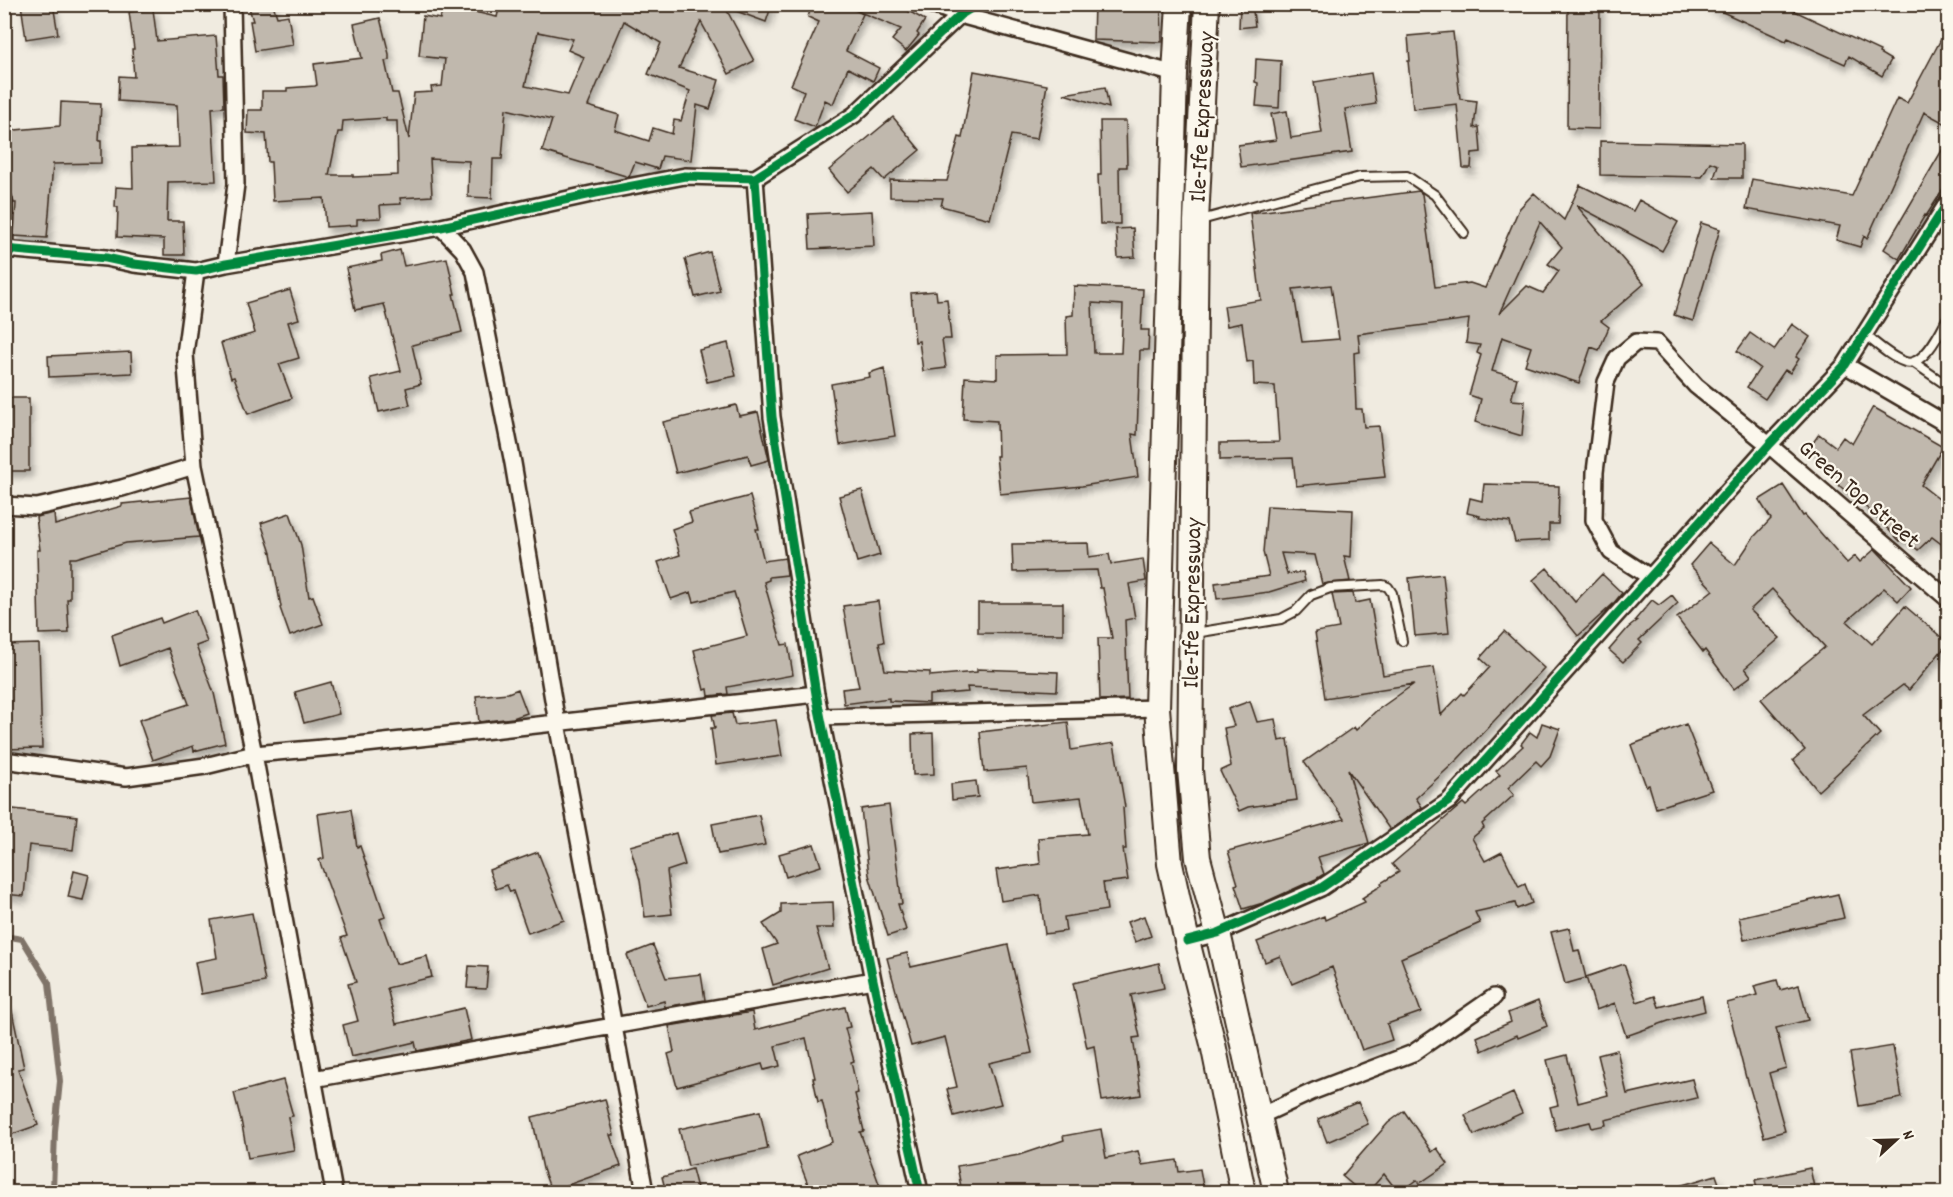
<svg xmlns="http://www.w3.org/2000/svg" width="1953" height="1197" font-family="Dekko,sans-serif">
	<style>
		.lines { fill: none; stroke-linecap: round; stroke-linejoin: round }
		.stream { stroke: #7f7367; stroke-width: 6 }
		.building { fill: #c0b8ad; stroke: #3b2a1e; stroke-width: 1.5; fill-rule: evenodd; filter: url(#shadow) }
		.service-casing { stroke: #3b2a1e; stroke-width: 12 }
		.minor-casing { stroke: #3b2a1e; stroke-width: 20 }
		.primary-casing { stroke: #3b2a1e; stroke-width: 28 }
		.service { stroke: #fbf7ec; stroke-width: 8 }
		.minor { stroke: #fbf7ec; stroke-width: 15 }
		.primary { stroke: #fbf7ec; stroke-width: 24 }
		.cycleway-casing { stroke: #fbf7ec; stroke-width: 13 }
		.cycleway { stroke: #00873e; stroke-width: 9 }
		.labels { text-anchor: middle; stroke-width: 4.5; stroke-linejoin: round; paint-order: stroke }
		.street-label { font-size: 24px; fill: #3b2a1e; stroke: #fbf7ec }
	</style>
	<defs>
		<filter id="shadow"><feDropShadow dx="3.5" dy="6" stdDeviation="3" flood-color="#0004"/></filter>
	</defs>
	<rect width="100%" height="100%" fill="#f0ebe0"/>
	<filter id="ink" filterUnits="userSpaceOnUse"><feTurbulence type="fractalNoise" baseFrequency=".0167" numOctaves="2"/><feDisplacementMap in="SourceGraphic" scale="12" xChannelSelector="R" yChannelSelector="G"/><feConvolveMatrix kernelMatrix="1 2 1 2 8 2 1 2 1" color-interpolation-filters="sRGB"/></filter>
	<g filter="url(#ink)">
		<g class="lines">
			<path class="stream" d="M4 936 22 939 49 983 60 1081 55 1131 53 1192"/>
		</g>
		<path class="building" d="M21 4H53L58 34 26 39Z
			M248 4H273L277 17 288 15 293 45 255 51 250 21H253Z
			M500 4H557L580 9 581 4H772L766 22 725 7 754 61 729 74 701 22 679 68 719 80 710 109 697 105 691 160 662 156 658 169 635 162 629 177 542 151 552 120 506 109 502 159H493L492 198 468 197 469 161 430 159 432 196 400 198 401 204 380 205 381 218 357 219V225L326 227 324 198 273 201 271 162H268L266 134 247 133 248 110H262V91H287V88L315 86 317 85 314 64 362 58 354 24 380 18 389 54V60L385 61 392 93H398L409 139 414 93 432 92 431 87 442 86 445 59 419 56 423 16 440 19 444 5 497 17ZM624 21 661 43 648 74 690 91 681 121 674 120 672 134 653 128 649 141 615 130 619 115 588 106ZM538 32 573 39 568 50 584 57 568 95 525 86ZM386 118V121H397L398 175 353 177V175H329L338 132H342L343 121Z
			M812 4H843L863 14 846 51 879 68 873 81 848 68 833 104 825 100 815 127 794 119 804 91 791 85 819 22 808 17Z
			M891 4 912 13 925 20 917 33 919 35 906 51 892 40 901 29 843 5Z
			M1094 4H1161L1162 42 1093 40Z
			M1240 4H1252L1255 26 1239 28Z
			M1568 4H1600L1599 129 1567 128Z
			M1705 4H1780L1880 51 1879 53 1891 60 1882 76 1849 56 1845 64 1788 38 1786 41Z
			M153 9 157 41 216 36 219 75H223L224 107 212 108 216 181 168 182 167 221H183L184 255H164V239L117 237 118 207H115L116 187 133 188 132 148 179 147 177 105 118 101 119 76 134 77 132 49H134L129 12Z
			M1948 26V125L1924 112 1867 239 1864 236 1860 247 1836 240 1840 226 1746 209 1752 179 1852 196 1897 98 1907 103Z
			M1453 32 1460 99 1477 101 1474 128 1479 127 1481 152 1472 153 1471 168H1463L1457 104 1413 109 1408 61H1410L1408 36Z
			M1256 59 1281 61 1279 108 1256 106 1258 83 1255 82Z
			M974 71 1047 85 1037 139 1011 135 990 219 941 206 943 198 890 197V180L947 181 959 137 962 138Z
			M1371 73 1376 104 1345 109 1352 152 1241 167 1238 145 1276 140 1271 114 1287 111 1291 138 1322 133 1314 82Z
			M1105 87 1109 108 1064 94Z
			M61 102 101 104 99 141H101V163L53 164 47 238 14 236 16 203H14L12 195 4 191V131L60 126Z
			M893 117 920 150 884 180 874 169 847 192 829 170Z
			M1100 121H1126L1127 167H1119L1120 224H1100L1098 175H1101Z
			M1948 140V182L1926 216 1925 215 1899 259 1884 249Z
			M1600 141 1742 144V178H1714L1718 165 1710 162 1702 177 1600 175Z
			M1580 185 1633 211 1639 200 1678 222 1662 251 1576 205 1644 284 1601 321 1609 327 1599 350 1591 347 1579 383 1525 365 1531 347 1502 337 1492 371 1517 378 1511 400 1525 401 1522 436 1475 422 1481 399 1469 395 1481 355 1477 353 1480 345 1466 343 1469 319 1358 334 1360 352 1354 353 1356 409H1362L1364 427 1379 426 1385 477 1296 486 1293 458 1220 460V443L1279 442 1275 386 1254 385 1253 361 1247 362 1242 323 1227 326 1224 306 1261 300 1250 213 1419 191 1422 194 1435 287 1470 283 1485 288 1519 209 1534 193 1564 220ZM1540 222 1562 247 1548 264 1559 271 1543 293 1527 286 1499 314ZM1331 285 1339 339 1302 342 1293 289Z
			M872 211 874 246 810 249 808 214Z
			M1701 223 1720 229 1693 321 1674 315Z
			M1133 228 1135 257 1118 258 1116 229Z
			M400 250 404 266 447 258 455 294H453L462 332 412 345 421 384 406 388 410 405 379 412 371 378 401 371 384 304 355 310 346 268 382 261 381 255Z
			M710 252 720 291 695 297 685 259Z
			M1074 286 1143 289 1141 330H1149L1148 350H1140L1137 435 1132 434 1138 477 1082 486 1000 494 996 456H998L997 421 963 419 965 377 997 379V355L1067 354 1066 316 1073 315ZM1092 303 1123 305 1121 353H1094Z
			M290 290 299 319 288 322 299 358 279 364 292 398 248 414 234 377 231 378 221 343 255 333 246 303Z
			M936 291 937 300 947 299 951 339H942L946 368 923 371 919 341 915 342 911 293Z
			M1792 324 1810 337 1796 357 1799 359 1790 373 1785 370 1765 399 1747 387 1760 368 1737 351 1750 333 1774 350Z
			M728 343 736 376 707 382 699 350Z
			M131 352 132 373 49 377 48 356Z
			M884 368 895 436 840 445 831 384 870 377 869 373Z
			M4 398H29V471H4Z
			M736 405 739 416 758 412 769 460 751 465 748 455 676 473 663 422Z
			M1873 407 1943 447 1921 485 1948 506V549L1932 537 1918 550 1903 537 1900 541 1868 509 1836 483 1843 474 1810 447 1819 434 1836 447 1843 437 1852 444Z
			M1484 484 1559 486 1558 524H1549V540L1515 542 1510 522 1479 518 1480 516 1467 513 1470 498 1482 501Z
			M1783 485 1803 516 1805 515 1847 563 1855 556 1860 562 1875 549 1911 587 1898 601 1884 588 1847 621 1872 644 1905 606 1948 643 1909 690 1903 685 1863 715 1880 734 1818 791 1793 760 1805 750 1761 699 1825 647 1772 589 1750 610 1780 638 1745 668 1751 676 1734 689 1705 650 1703 652 1677 618 1713 590 1690 565 1709 543 1735 565 1753 538 1771 519 1759 500Z
			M862 490 880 555 857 562 839 496Z
			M750 496 759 529H756L764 561 785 558 787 575 769 577V580L764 582 782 645 788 644 793 675 727 687 728 694 709 696 708 689 704 690 694 650 747 636 734 592 694 602 691 592 671 599 658 562 680 555 672 529 692 522 689 512Z
			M191 497 199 537 126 543 76 558H70V599H67L69 633 39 634 37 550H40L36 517 54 513 55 525 122 506V504Z
			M1267 506 1353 510 1351 557 1344 556 1350 581 1322 584 1315 555 1281 553 1287 574 1303 572 1305 581 1269 592 1217 599 1215 583 1269 576 1263 552Z
			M290 513 301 545 309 597 313 596 323 624 290 636 280 608 281 607 271 553 261 523Z
			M1088 543 1089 557 1109 554 1111 564 1143 559 1146 581 1129 584 1135 618 1125 620 1128 699 1100 700 1098 638H1112L1103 588H1100L1097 570 1013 572 1012 544Z
			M1547 568 1575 602 1602 574 1622 593 1613 604 1578 636 1533 580Z
			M1443 574 1449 633 1415 636 1409 578Z
			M1353 593 1355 603 1370 600 1383 675 1434 667 1441 715 1462 693 1464 695 1490 667 1480 658 1504 631 1544 668 1458 759 1416 798 1422 807 1390 830 1348 770 1369 843 1318 857 1324 874 1316 879 1263 903 1243 909 1235 885 1238 884 1228 851 1344 819 1304 762 1354 727 1356 730 1376 711 1414 684 1325 698 1315 632 1339 628 1332 594Z
			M1672 595 1678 603 1639 640 1642 643 1623 662 1609 650 1628 628 1637 621 1635 620 1652 600 1659 605Z
			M878 601 884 642 879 643 885 670 930 672V676L977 672V669L1058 672 1057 691 967 687 968 692 929 695V703L889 701V698L844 704 842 689 859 687 851 647H850L843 606Z
			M978 603H1063V634L978 633Z
			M195 610 207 642 196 646 214 693 225 743 194 751 193 746 153 760 139 720 189 704 168 648 120 666 112 635 160 618 162 623Z
			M39 644 42 748 4 749V645Z
			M331 682 339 714 304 723 295 692Z
			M518 689 527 713 513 718 479 722 476 696 508 693Z
			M1250 701 1257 722 1275 719 1279 741 1288 739 1297 800 1248 807 1239 811 1220 771 1231 766 1224 728 1234 726 1228 709Z
			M732 713 735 725 776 720 782 756 716 765 711 728H715L712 715Z
			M1068 722 1071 750 1114 743 1125 807 1123 808 1126 849H1123L1128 880 1103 883 1107 910 1064 917 1066 931 1045 934 1040 895 1001 901 996 870 1040 864 1038 838 1088 834 1081 797 1031 802 1027 768 984 772 980 732Z
			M1542 723 1560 729 1550 756 1541 766 1536 761 1508 788 1514 795 1482 824 1484 828 1472 838 1485 861 1502 852 1519 887 1525 884 1532 903 1517 909 1515 903 1475 912 1480 923 1401 958 1421 1012 1387 1024 1392 1040 1362 1050 1332 967 1292 984 1280 956 1265 962 1257 942 1324 916 1325 920 1365 902 1362 898 1382 885 1381 883 1399 872 1392 864 1463 803 1466 806 1500 775 1496 771 1523 746 1521 744 1530 732 1537 737Z
			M1686 724 1712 790 1656 808 1649 785 1646 786 1631 745Z
			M933 733 934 774 913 775 912 734Z
			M976 781 978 797 952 800 951 784Z
			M889 805 902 904H898L906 930 888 936 869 875 861 809Z
			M4 808 77 816 73 850 29 845 24 896 4 894Z
			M351 809 357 847 360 846 373 884H374L385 917 380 919 396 964 427 956 432 977 387 988 396 1024 464 1008 471 1040 417 1051 415 1042 351 1057 343 1025 358 1021 348 984 356 982 341 938 347 936 319 860 324 858 318 814Z
			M759 815 765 845 718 854 712 824Z
			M676 833 685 865 667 871 672 914 645 917 640 880 630 846Z
			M814 844 821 866 786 877 779 854Z
			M538 852 564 920 528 933 513 891 510 892 507 885 496 889 489 870Z
			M74 871 89 875 83 900 68 897Z
			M1838 894 1844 918 1744 940 1739 917Z
			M833 902 834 928H816L828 968 773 985 763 949 777 944 763 924 781 913V904Z
			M252 913 265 982 201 994 195 962 217 958 211 920Z
			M1144 916 1151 936 1135 942 1127 922Z
			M1569 928 1574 951 1579 950 1586 978 1565 984 1551 932Z
			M653 945 666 978 701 974 705 1000 665 1007 664 1001 646 1006 627 955Z
			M1008 945 1032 1053 989 1063 1001 1104 954 1116 947 1089 957 1087 945 1037 911 1046 887 958 907 953 911 967Z
			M1159 963 1164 988 1131 995 1140 1037 1133 1038 1141 1095 1102 1101 1094 1046 1087 1048 1073 983Z
			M1624 964 1637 1002 1655 996 1659 1007 1702 996 1705 1011 1674 1019 1626 1036 1615 1003 1596 1010 1586 977Z
			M469 966 488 967 486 989 467 988Z
			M1777 980 1780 990 1799 985 1808 1020 1776 1028 1786 1068 1769 1073 1785 1131 1764 1137 1747 1078H1746L1727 1003 1757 995 1754 986Z
			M1538 1001 1547 1026 1518 1038 1517 1035 1482 1051 1477 1037 1511 1022 1508 1013Z
			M4 1007H11L24 1068 18 1069 38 1125 10 1135 4 1118Z
			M845 1007 850 1027 845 1028 854 1061 851 1062 858 1093 855 1094 864 1131 860 1132 881 1189 877 1190V1192H811L797 1156 832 1142 822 1101 818 1102 813 1078H815L806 1038 775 1046 780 1066 764 1070 762 1064 677 1087 668 1054 674 1052 669 1026 752 1012 755 1030Z
			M1893 1046 1902 1098 1859 1106 1850 1053Z
			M1617 1050 1627 1094 1692 1079 1697 1098 1605 1120 1606 1125 1592 1128 1590 1122 1556 1130 1550 1107 1558 1105 1547 1060 1567 1055 1578 1103 1608 1095 1598 1055Z
			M283 1080 293 1116 288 1117 294 1150 248 1158 241 1120 234 1093Z
			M1513 1093 1522 1113 1474 1135 1465 1115Z
			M605 1099 614 1135H610L621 1166 551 1191 543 1169 532 1117Z
			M1358 1102 1368 1124 1327 1142 1318 1119Z
			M760 1111 768 1149 688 1166 679 1129Z
			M1404 1111 1432 1152 1437 1148 1448 1164 1420 1183 1417 1180 1401 1192H1398L1384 1174 1368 1192H1361L1342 1176 1388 1123Z
			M1101 1129 1106 1158 1138 1151 1142 1165 1177 1160 1179 1172 1200 1169 1204 1192H962L957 1166 1019 1155 1064 1140 1063 1136Z
			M1810 1168 1815 1192H1758L1755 1180Z
			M692 1169 698 1192H666L662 1177Z
			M1716 1175 1722 1192H1670L1669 1189Z"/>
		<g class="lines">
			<defs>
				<path id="service" d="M1201 220 1360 177 1407 176 1435 195 1464 233
					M1865 335C1877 344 1890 357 1905 362 1924 368 1941 330 1948 317
					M1913 362 1948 386
					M1195 633 1281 619 1296 611 1311 595 1330 588 1383 585 1388 587 1392 593 1402 641"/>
				<path id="minor" d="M930 4 960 15 1175 74
					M755 178 772 417 816 694 873 980 920 1192
					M4 201 5 249
					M441 227 463 250 475 272 513 463 557 723 645 1192
					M4 249 106 258 134 264 196 271 226 264 441 227 596 193 685 176 755 178 854 115 960 15 978 4
					M226 264 236 184 232 4
					M196 271 185 354 194 466 254 754 334 1192
					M1845 365 1948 425
					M4 505 37 507 122 488 194 466
					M1650 577 1611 552 1594 520 1595 472 1606 382 1617 358 1636 342 1657 343 1696 386 1769 445 1948 599
					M820 717 1157 708
					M4 760 126 777 205 766 254 754 357 745 816 694
					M1187 941 1218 933 1321 888 1449 801 1769 445 1845 365 1948 202
					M313 1079 873 980
					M1260 1116 1314 1091 1413 1053 1494 997"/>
				<path id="primary" d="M1179 4 1175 74 1157 708 1170 864 1187 941 1213 1044 1243 1192
					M1207 4 1196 221 1190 770 1198 858 1218 933 1276 1192"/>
			</defs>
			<use href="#service" class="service-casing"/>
			<use href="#minor" class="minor-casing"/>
			<use href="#primary" class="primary-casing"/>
			<use href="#service" class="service"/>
			<use href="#minor" class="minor"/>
			<use href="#primary" class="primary"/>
			<defs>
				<path id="cycleway" d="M755 178 772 417 816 694 873 980 920 1192
					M4 249 106 258 134 264 196 271 226 264 441 227 596 193 685 176 755 178 854 115 960 15 978 4
					M1187 941 1218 933 1321 888 1449 801 1769 445 1845 365 1948 202"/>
			</defs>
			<use href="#cycleway" class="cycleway-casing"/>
			<use href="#cycleway" class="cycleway"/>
		</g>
	</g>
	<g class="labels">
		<g class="street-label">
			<text transform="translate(1201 117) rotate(-87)" y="8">Ile-Ife Expressway</text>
			<text transform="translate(1860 493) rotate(41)" y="8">Green Top Street</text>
			<text transform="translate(1191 603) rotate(-89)" y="8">Ile-Ife Expressway</text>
		</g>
	</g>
	<rect width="1953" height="1197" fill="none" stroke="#fbf7ec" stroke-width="24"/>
	<rect x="12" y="12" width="1929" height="1173" fill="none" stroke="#3b2a1e" stroke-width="2" filter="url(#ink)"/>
	<g transform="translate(1896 1140) rotate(68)" stroke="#fbf7ec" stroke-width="4.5" paint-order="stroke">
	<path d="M0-4.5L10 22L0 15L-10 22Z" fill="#3b2a1e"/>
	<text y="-9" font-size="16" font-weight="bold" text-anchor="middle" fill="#3b2a1e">N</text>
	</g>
</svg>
